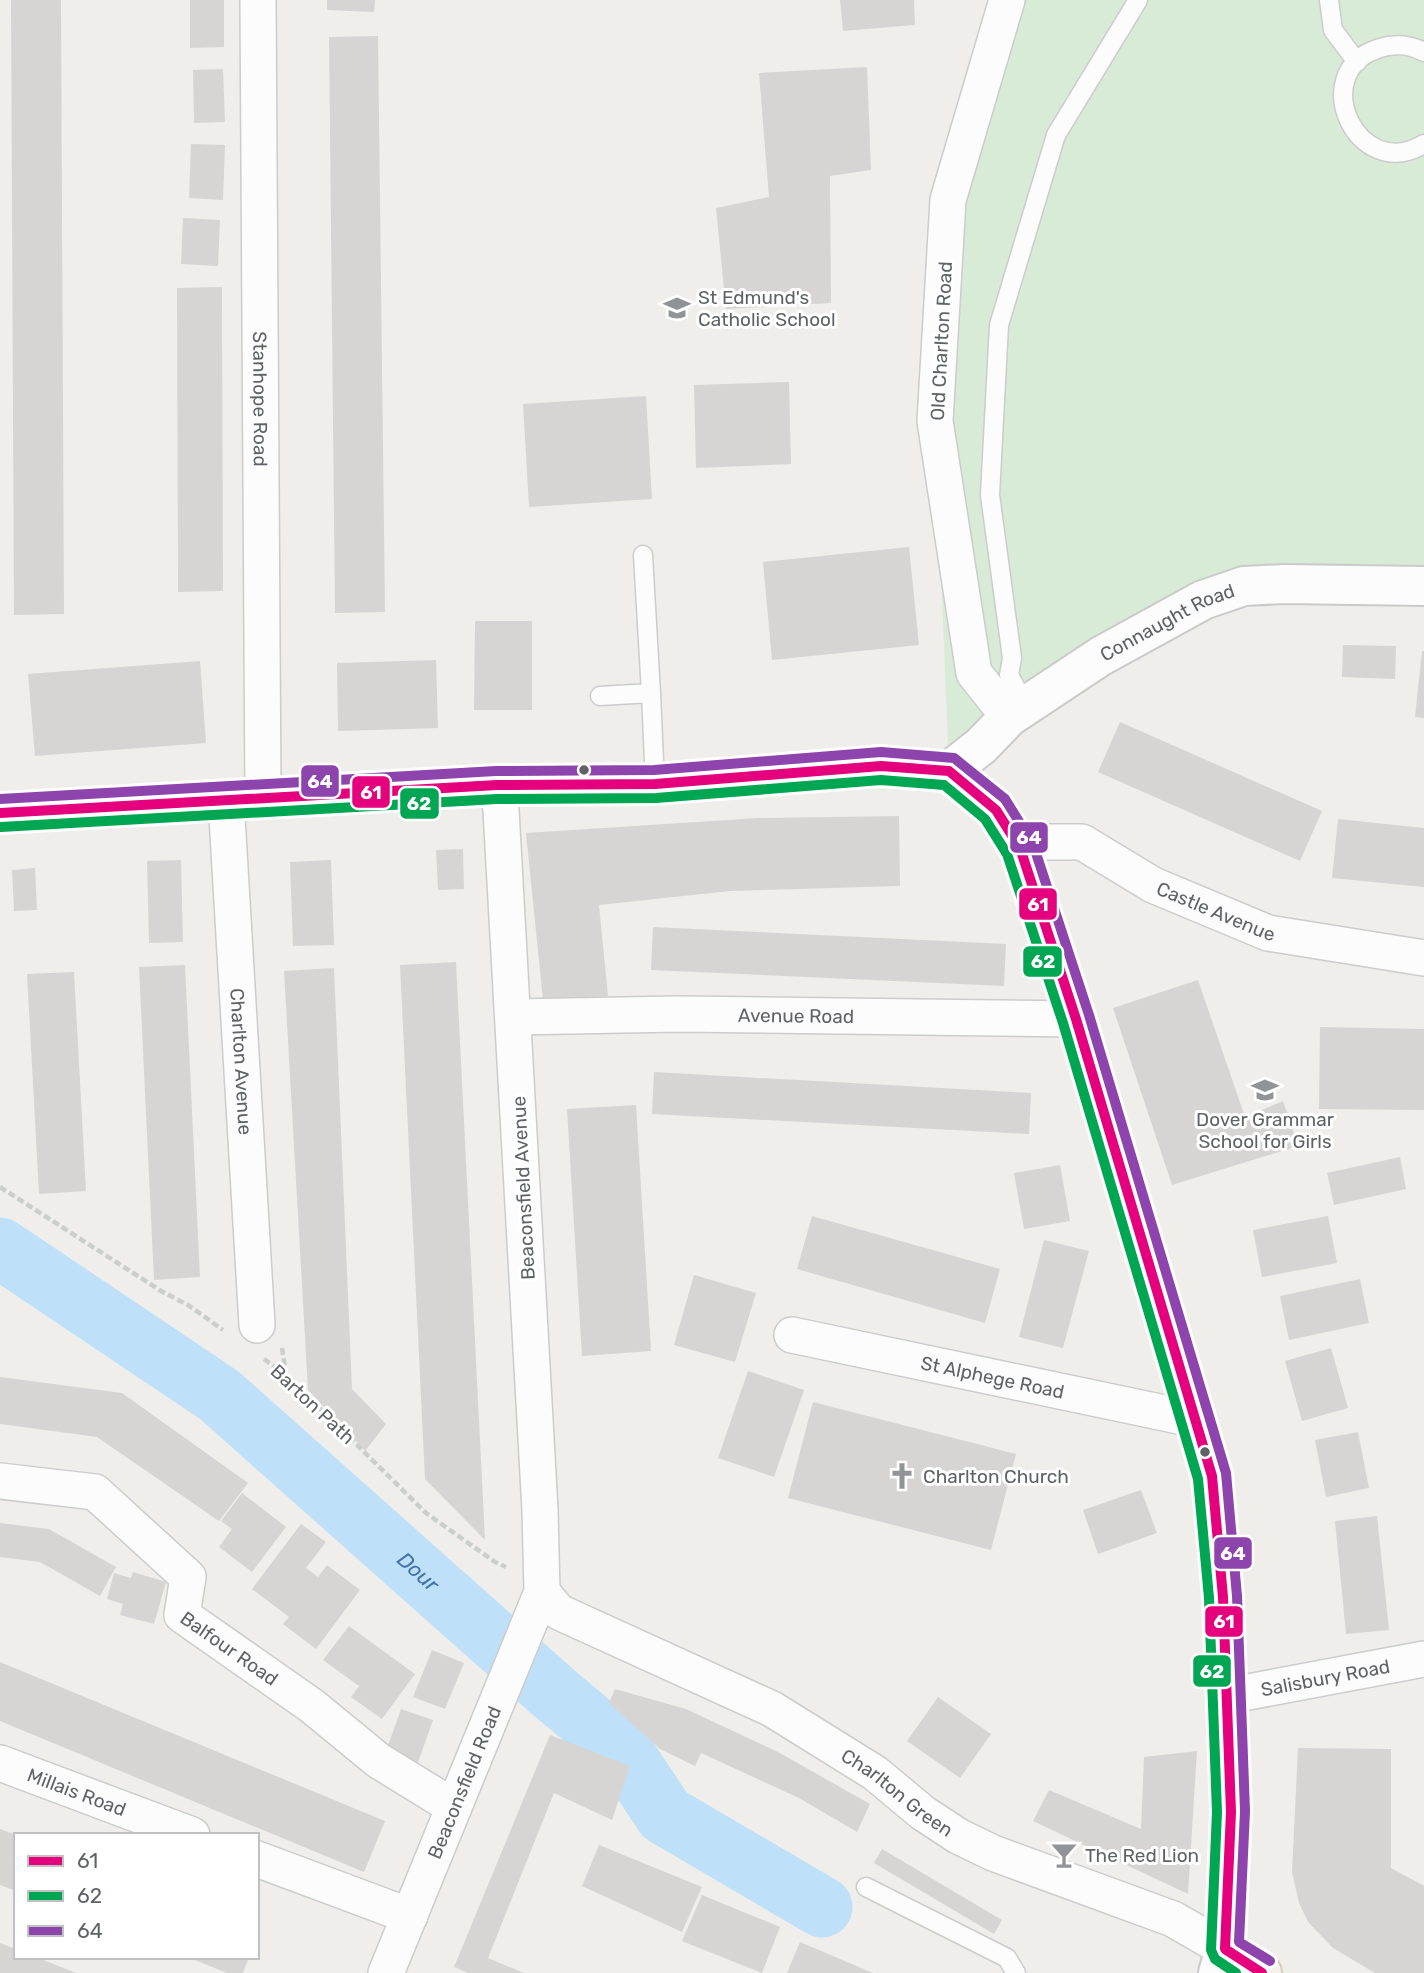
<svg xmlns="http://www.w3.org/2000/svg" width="1424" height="1973" font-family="Rubik,sans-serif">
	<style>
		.green { fill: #d8ebd6 }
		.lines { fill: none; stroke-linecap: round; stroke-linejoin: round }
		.river { stroke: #bfe0f9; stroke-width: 61 }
		.building { fill: #d6d5d3 }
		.lane-casing { stroke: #cbcccc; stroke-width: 21 }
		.street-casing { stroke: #cbcccc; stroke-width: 38 }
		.secondary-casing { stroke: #cacacb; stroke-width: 42 }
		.primary-casing { stroke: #d7ceb8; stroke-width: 42 }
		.path { stroke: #cacfcc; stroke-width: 4.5; stroke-dasharray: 7 3.5; stroke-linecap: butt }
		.lane { stroke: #fdfcfc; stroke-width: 18 }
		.street { stroke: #fdfcfc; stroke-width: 35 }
		.secondary { stroke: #fdfcfc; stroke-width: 38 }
		.primary { stroke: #f4f2e9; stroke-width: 38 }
		.bus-1-casing { stroke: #fff; stroke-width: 16 }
		.bus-2-casing { stroke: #fff; stroke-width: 16 }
		.bus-3-casing { stroke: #fff; stroke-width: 16 }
		.bus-1 { stroke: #e5007d; stroke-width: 10 }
		.bus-2 { stroke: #00a651; stroke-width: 10 }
		.bus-3 { stroke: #8e44ad; stroke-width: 10 }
		.bus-dot { fill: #5f6368; stroke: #fff; stroke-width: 2.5 }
		.labels { text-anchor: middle; stroke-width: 6; stroke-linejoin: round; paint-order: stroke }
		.poi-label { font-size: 19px; fill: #5f6368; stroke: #fff; text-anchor: start }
		.street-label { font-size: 19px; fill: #5f6368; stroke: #fff }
		.water-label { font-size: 21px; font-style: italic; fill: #4174aa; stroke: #fff }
		.line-badge { stroke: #fff; stroke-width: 2.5 }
		.badge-label { font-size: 19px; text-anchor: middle; font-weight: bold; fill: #fff }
	</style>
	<rect width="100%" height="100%" fill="#efeeea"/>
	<path class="green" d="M1007 0H1424V586H1244L949 771 935 421 948 200Z"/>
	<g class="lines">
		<path class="river" id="s1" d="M0 1248 219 1395 553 1692 621 1749 665 1815 822 1907"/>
	</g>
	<path class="building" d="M11 0H61L64 614 14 615Z
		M190 0H224V47L190 48Z
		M327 0H375L374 12 327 10Z
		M840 0H914L915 25 843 31Z
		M378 36 385 612 335 613 329 37Z
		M867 67 871 170 830 176 831 303 726 309 716 208 769 197 759 73Z
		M223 69 225 122 194 123 193 70Z
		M191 144 225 145 223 200 189 198Z
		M183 218 220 220 218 266 181 264Z
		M222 287 223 591 178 592 177 288Z
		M789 382 791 464 696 468 694 385Z
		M646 396 652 499 529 507 523 404Z
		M909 547 919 645 772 660 763 562Z
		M475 621H532V710H474Z
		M1343 645 1396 646 1395 679 1342 677Z
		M1422 651H1424V718L1415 717Z
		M436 660 438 728 338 731 337 663Z
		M200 661 206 743 35 756 28 674Z
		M1120 722 1322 811 1300 861 1098 772Z
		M899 816 900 886 730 891 599 905 608 996 543 1000 526 833 758 818Z
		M1338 819 1424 828V887L1332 878Z
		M463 849 464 889 438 890 436 850Z
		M181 860 183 942 149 943 147 861Z
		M331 860 334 945 293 946 290 862Z
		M35 868 37 910 14 911 12 870Z
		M653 927 1006 944 1004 986 651 970Z
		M456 962 485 1540 425 1479 400 965Z
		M185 965 200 1277 154 1280 139 967Z
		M334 968 352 1389 386 1424 365 1451 308 1390 284 971Z
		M74 972 86 1191 39 1194 27 974Z
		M1198 980 1245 1117 1283 1101 1298 1146 1172 1185 1113 1008Z
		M1320 1027 1424 1029V1110L1319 1109Z
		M654 1072 1031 1093 1029 1134 652 1114Z
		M636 1105 651 1351 582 1356 567 1109Z
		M1400 1157 1406 1189 1334 1205 1327 1173Z
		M1060 1165 1070 1221 1024 1229 1014 1173Z
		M812 1216 1000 1269 985 1323 797 1269Z
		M1328 1216 1337 1263 1262 1277 1253 1230Z
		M1044 1240 1089 1251 1063 1348 1019 1337Z
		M694 1275 756 1293 735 1362 674 1345Z
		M1360 1279 1369 1323 1289 1340 1280 1296Z
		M1331 1348 1348 1408 1302 1421 1285 1361Z
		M748 1371 804 1390 774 1477 718 1458Z
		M0 1377 122 1393 248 1483 219 1521 97 1437 0 1424Z
		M813 1402 1016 1454 991 1550 788 1498Z
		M1358 1432 1369 1488 1326 1497 1315 1440Z
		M1141 1490 1157 1533 1098 1554 1083 1510Z
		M242 1493 286 1527 252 1572 219 1547 232 1529 221 1521Z
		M1377 1516 1389 1630 1346 1634 1335 1521Z
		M0 1523 49 1529 116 1567 100 1596 40 1562 0 1557Z
		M301 1524 326 1542 306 1568 318 1577 327 1565 360 1590 316 1649 283 1624 289 1617 252 1589Z
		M133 1572 166 1582 154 1624 120 1615 123 1604 107 1599 114 1573 131 1578Z
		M349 1626 415 1674 382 1719 351 1697 359 1686 323 1660Z
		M432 1650 464 1663 445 1709 413 1697Z
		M0 1662 385 1821 364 1872 0 1721Z
		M615 1689 686 1709 778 1752 870 1804 857 1832 799 1798 701 1753 695 1766 660 1749 609 1703Z
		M938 1697 991 1734 960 1778 907 1741Z
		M401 1709 433 1720 416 1768 384 1757Z
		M550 1735 630 1766 612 1820 554 1793 488 1958 524 1973H468L454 1967Z
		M1298 1748 1391 1749V1868L1424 1886V1973H1375L1333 1948 1308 1922 1299 1903 1292 1872Z
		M1197 1751 1188 1894 1033 1821 1049 1790 1141 1829 1144 1757Z
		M0 1829 16 1835V1891L0 1885Z
		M599 1845 702 1887 682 1932 582 1886Z
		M882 1849 1002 1920 994 1934 874 1863Z
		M702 1895 780 1927 762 1973 682 1941Z
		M800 1942 873 1973H787Z
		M0 1943 16 1949V1957H36L76 1973H0Z
		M187 1957H249L243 1973H227Z"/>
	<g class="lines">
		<defs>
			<path id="lane" d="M1329 0 1333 30 1357 62
				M1424 52C1409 44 1394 43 1377 49 1307 73 1357 184 1424 144
				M643 555 651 693
				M600 696 651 693 655 784
				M1025 706 1009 675 1012 658 990 495 999 325 1056 135 1138 0
				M866 1887 1007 1958 1016 1973"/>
			<g id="street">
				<path id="s2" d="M258 0 263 799"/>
				<path d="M1007 0 948 200 935 421 974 673 1009 717"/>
				<path id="s3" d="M226 800 257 1325"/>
				<path id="s4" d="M1020 848 1043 842H1082L1153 885 1268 933 1424 958"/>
				<path id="s5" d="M514 1017 679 1014 1076 1019"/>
				<path id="s6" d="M792 1335 1193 1419"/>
				<path id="s7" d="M0 1481 95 1492 188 1577 182 1615 312 1706 379 1761 454 1807"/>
				<path id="s8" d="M542 1592 559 1612 772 1709 875 1773 923 1813 958 1836 993 1853 1173 1919 1225 1949"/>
				<path id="s9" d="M1227 1696 1424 1659"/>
				<path id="s10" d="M0 1763 192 1835"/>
				<path d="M257 1859 410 1916"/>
				<path id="s11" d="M386 1973 542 1592 540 1510 501 810 497 785"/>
			</g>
			<g id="secondary">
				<path id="s12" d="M949 771 981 746 1009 717 1101 656 1203 600 1244 586 1284 584 1424 586"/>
				<path d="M1218 1973 1225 1949"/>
			</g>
			<path id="primary" d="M0 813 497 785 655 784 881 766 949 771 996 810 1020 848 1076 1019 1212 1476 1223 1597 1231 1812 1225 1949 1262 1973"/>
		</defs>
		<use href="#lane" class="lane-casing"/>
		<use href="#street" class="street-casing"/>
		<use href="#secondary" class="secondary-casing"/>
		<use href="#primary" class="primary-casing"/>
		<path class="path" d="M0 1187 161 1291 188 1305 223 1330
			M282 1348 286 1374
			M264 1359 286 1375 426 1513 495 1562 506 1567"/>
		<use href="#lane" class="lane"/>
		<use href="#street" class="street"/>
		<use href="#secondary" class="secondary"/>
		<use href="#primary" class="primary"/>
		<defs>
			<path id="bus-1" d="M0 813 497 785 655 784 881 766 949 771 996 810 1020 848 1076 1019 1212 1476 1223 1597 1231 1812 1225 1949 1262 1973"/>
			<path id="bus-2" d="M1 827 497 799 656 798 881 780 944 785 985 819 1007 854 1063 1023 1198 1479 1209 1598 1217 1812 1211 1950 1215 1959 1236 1973"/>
			<path id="bus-3" d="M0 799 496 771 654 770 881 752 954 758 1005 799 1033 844 1089 1015 1226 1473 1237 1596 1245 1811 1239 1942 1270 1961"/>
		</defs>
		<use href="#bus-1" class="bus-1-casing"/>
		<use href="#bus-2" class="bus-2-casing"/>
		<use href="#bus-3" class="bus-3-casing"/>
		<use href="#bus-1" class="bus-1"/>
		<use href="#bus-2" class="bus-2"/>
		<use href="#bus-3" class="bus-3"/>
	</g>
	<defs>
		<symbol id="school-bare" viewBox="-9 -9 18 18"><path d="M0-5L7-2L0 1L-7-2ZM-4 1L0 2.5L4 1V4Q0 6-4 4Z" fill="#919496" stroke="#fff" stroke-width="2.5" paint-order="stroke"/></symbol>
		<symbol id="church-bare" viewBox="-9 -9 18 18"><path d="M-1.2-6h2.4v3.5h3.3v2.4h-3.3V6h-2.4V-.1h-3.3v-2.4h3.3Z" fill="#919496" stroke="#fff" stroke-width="2.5" paint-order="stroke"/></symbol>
		<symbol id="bar-bare" viewBox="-9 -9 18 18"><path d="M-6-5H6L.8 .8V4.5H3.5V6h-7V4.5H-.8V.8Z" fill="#919496" stroke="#fff" stroke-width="2.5" paint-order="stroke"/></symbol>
	</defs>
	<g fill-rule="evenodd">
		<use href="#school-bare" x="658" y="289" width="38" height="38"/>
		<use href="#school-bare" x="1246" y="1071" width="38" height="38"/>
		<use href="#church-bare" x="883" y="1457" width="38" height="38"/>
		<use href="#bar-bare" x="1045" y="1836" width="38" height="38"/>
	</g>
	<g class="bus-dot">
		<circle cx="584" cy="770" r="6"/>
		<circle cx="1205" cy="1452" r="6"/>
	</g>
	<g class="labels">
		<g class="poi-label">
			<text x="698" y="304">St Edmund's<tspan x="698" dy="22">Catholic School</tspan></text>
			<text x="1265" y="1126" text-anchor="middle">Dover Grammar<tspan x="1265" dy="22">School for Girls</tspan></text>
			<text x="923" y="1483">Charlton Church</text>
			<text x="1085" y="1862">The Red Lion</text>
		</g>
		<g class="street-label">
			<text transform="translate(941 341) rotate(-87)" y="7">Old Charlton Road</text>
			<text dy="7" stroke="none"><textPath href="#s2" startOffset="399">Stanhope Road</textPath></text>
			<text dy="7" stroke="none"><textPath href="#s12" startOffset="266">Connaught Road</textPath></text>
			<text dy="7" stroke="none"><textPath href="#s4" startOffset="214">Castle Avenue</textPath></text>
			<text dy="7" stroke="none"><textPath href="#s5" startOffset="282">Avenue Road</textPath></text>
			<text dy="7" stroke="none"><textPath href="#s3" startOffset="262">Charlton Avenue</textPath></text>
			<text transform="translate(523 1188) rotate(-93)" y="7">Beaconsfield Avenue</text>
			<text dy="7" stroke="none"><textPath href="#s6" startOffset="205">St Alphege Road</textPath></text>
			<text transform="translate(313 1404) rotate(43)" y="7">Barton Path</text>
			<text dy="7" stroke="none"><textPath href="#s7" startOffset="318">Balfour Road</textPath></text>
			<text dy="7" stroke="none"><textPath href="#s9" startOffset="100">Salisbury Road</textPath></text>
			<text dy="7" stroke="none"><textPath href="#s11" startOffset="206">Beaconsfield Road</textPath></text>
			<text dy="7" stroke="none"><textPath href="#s10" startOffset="82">Millais Road</textPath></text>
			<text dy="7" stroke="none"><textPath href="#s8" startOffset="411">Charlton Green</textPath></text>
		</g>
		<g class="water-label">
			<text dy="7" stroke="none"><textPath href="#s1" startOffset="530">Dour</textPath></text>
		</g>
	</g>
	<g class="line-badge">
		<rect x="300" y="764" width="40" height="34" rx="7" fill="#8e44ad"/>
		<rect x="351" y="775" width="40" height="34" rx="7" fill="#e5007d"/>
		<rect x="399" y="787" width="41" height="33" rx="7" fill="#00a651"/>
		<rect x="1009" y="821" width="40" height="33" rx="7" fill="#8e44ad"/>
		<rect x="1018" y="887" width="40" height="34" rx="7" fill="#e5007d"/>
		<rect x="1022" y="945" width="41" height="33" rx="7" fill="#00a651"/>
		<rect x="1213" y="1536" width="40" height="34" rx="7" fill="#8e44ad"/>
		<rect x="1204" y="1605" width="40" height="33" rx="7" fill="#e5007d"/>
		<rect x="1192" y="1654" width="40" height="34" rx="7" fill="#00a651"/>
	</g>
	<g class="badge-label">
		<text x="320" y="788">64</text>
		<text x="371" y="799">61</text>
		<text x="419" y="810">62</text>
		<text x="1029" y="844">64</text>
		<text x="1038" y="911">61</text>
		<text x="1043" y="968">62</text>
		<text x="1233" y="1560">64</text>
		<text x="1224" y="1628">61</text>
		<text x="1212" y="1678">62</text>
	</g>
	<rect x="14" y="1833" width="245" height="126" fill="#ffffff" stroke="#bfc1c3" stroke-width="2"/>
	<rect x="28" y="1856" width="35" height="10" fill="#e5007d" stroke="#bfc1c3" stroke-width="2"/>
	<text x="77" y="1868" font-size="21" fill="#5f6368">61</text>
	<rect x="28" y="1891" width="35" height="10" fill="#00a651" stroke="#bfc1c3" stroke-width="2"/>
	<text x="77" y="1903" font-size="21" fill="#5f6368">62</text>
	<rect x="28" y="1926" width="35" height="10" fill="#8e44ad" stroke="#bfc1c3" stroke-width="2"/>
	<text x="77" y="1938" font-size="21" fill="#5f6368">64</text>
</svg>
